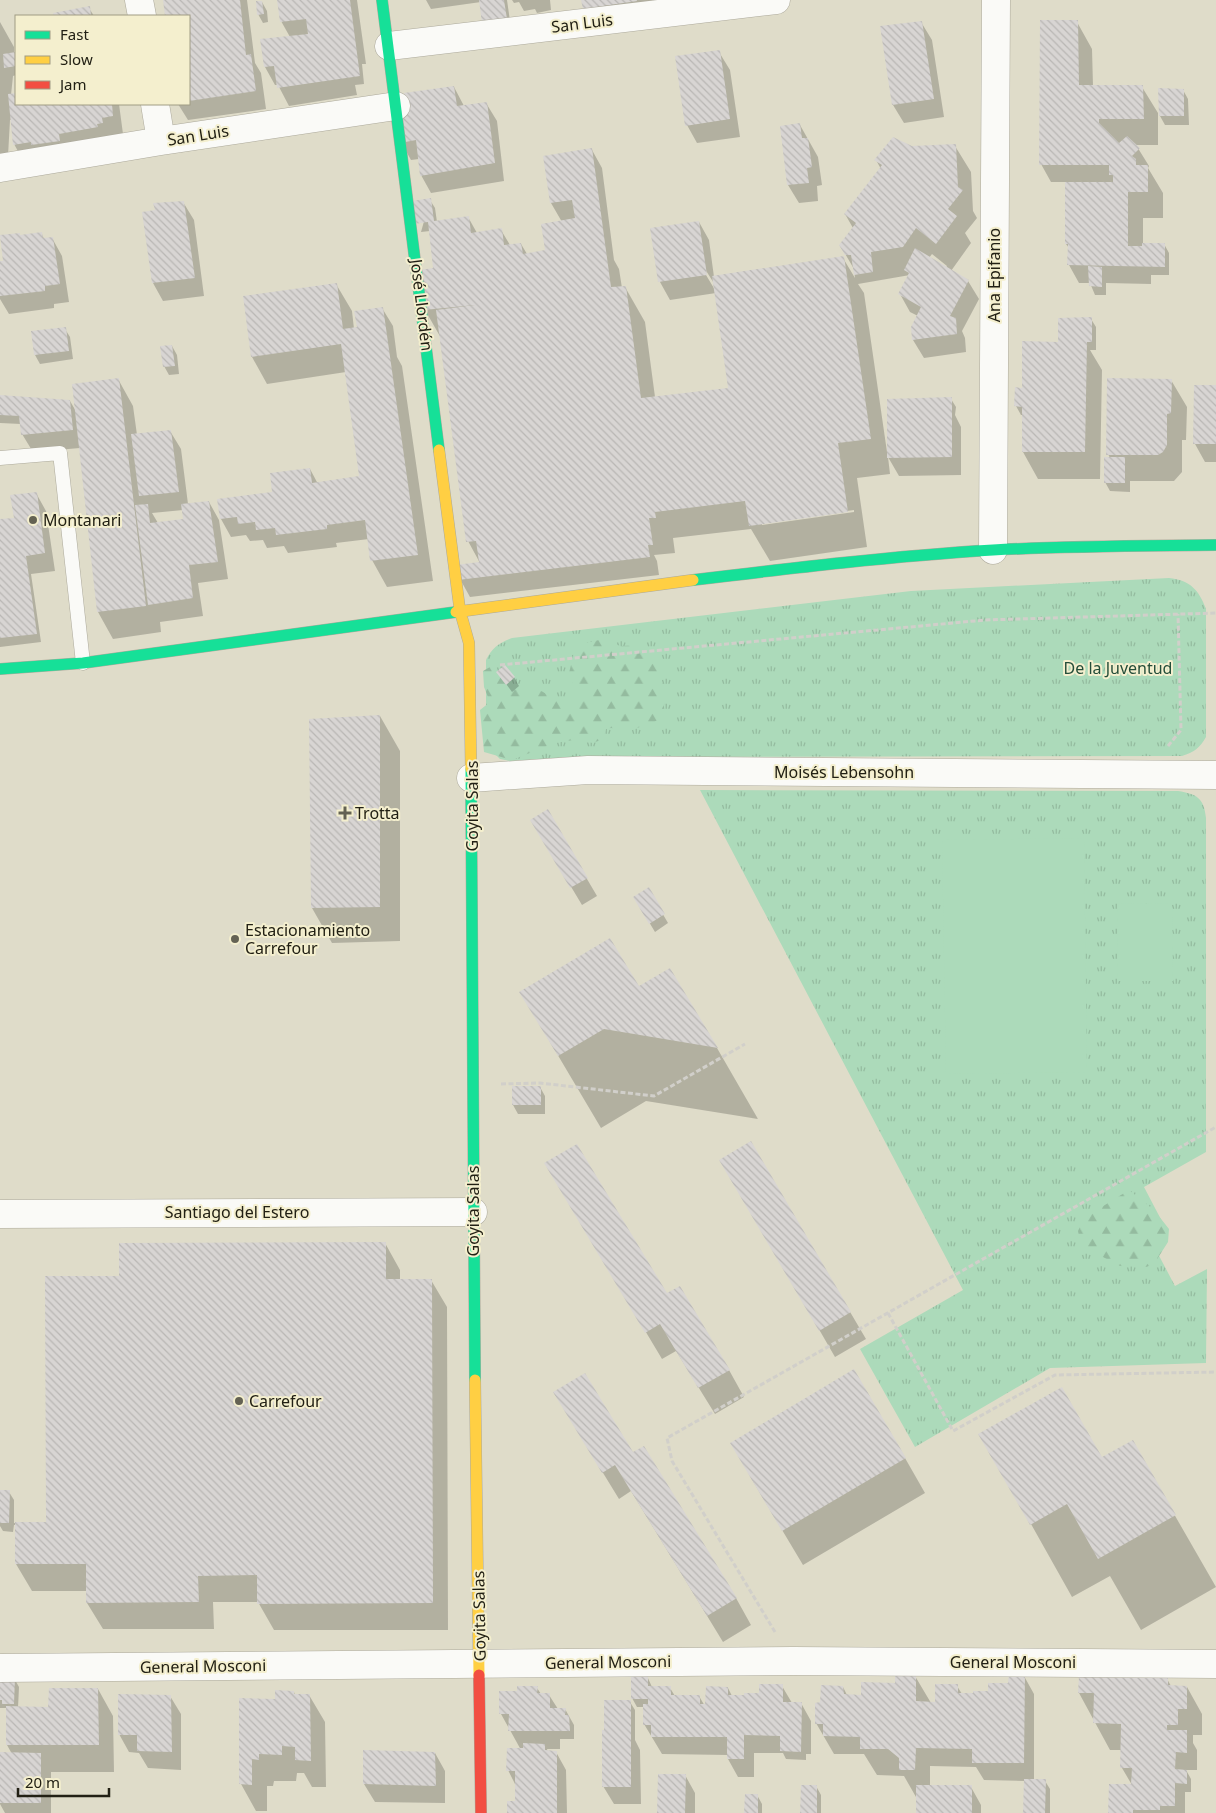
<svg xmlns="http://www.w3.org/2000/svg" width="1216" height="1813" font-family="'Noto Sans',sans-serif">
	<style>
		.grass { fill: url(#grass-tufts) }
		.forest { fill: url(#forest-firs) }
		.pitch { fill: #acdaba }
		.shadow { fill: #0003; fill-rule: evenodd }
		.building { fill: url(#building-back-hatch) }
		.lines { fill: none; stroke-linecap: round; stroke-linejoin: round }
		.lane-casing { stroke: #aca99b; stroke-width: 15 }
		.street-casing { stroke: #aca99b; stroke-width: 29 }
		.fast-casing { stroke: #aca99b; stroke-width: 12 }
		.slow-casing { stroke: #aca99b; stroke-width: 12 }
		.jam-casing { stroke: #aca99b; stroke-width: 12 }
		.path { stroke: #d1cfca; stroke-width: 3; stroke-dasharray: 5 2.5; stroke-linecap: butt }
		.lane { stroke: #fafaf7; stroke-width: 14 }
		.street { stroke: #fafaf7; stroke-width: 28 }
		.fast { stroke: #16e098; stroke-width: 11 }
		.slow { stroke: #ffcf43; stroke-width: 11 }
		.jam { stroke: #f24e42; stroke-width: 11 }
		.poi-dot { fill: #646253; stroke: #f4efce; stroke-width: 2 }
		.labels { text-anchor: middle; stroke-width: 4; stroke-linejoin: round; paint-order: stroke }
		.street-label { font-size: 16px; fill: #222014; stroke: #f4efce }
		.poi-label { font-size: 16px; fill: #222014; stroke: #f4efce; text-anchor: start }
		.park-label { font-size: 16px; fill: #234d39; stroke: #f4efce }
	</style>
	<defs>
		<pattern id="grass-tufts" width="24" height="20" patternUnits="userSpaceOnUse" patternTransform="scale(1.25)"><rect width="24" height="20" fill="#acdaba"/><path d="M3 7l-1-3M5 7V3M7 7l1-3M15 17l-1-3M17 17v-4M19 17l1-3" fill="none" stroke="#94bb9f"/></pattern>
		<pattern id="forest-firs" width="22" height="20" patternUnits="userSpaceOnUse" patternTransform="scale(1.25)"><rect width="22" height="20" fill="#acdaba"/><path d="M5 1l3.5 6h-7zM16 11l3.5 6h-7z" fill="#94bb9f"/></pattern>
		<pattern id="building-back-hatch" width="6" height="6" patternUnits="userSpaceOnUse" patternTransform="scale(1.25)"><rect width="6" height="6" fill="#d8d5d3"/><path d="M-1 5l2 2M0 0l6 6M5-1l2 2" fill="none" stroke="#b9b7b4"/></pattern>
	</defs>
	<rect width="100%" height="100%" fill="#dfdcc9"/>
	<path class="grass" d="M1169 578C1190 580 1199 590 1206 609V737C1200 748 1194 752 1182 756L573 757 510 761 500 759 494 753 486 738V660C492 648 499 643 512 638L911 591Z
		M700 790 1178 791C1197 794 1204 798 1206 818V1152L1144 1187 1166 1229 1156 1250 1175 1286 1207 1269 1206 1363 1050 1368 915 1447 860 1349 963 1290Z"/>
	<path class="forest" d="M599 640 621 646 646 645 660 675 666 696 661 719 632 730 611 728 606 729 603 739 593 743 574 740 555 743 512 760 484 752 480 710 490 702 484 687 483 671 490 667 502 672 510 690 536 688 564 704 578 700 569 673 576 645Z
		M1129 1190 1154 1210 1169 1229 1168 1242 1154 1264 1146 1267 1120 1266 1103 1257 1090 1254 1081 1246 1078 1231 1084 1218Z"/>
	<path class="pitch" d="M1084 838 1087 1072 946 1074 942 840Z
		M1172 903 1173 981H1118L1117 904Z"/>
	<path class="shadow" d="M165 0H247L255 63 261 73 266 109 188 120 178 104H189V16H167Z
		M279 0H357L366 64H362L364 84 355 85 357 95 289 106 278 85H275L265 67 262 40 290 37 281 21Z
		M426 0H507L511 28 481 2 431 9Z
		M512 0H550L551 10 537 13 535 9 524 11 519 2 514 3Z
		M583 0H652L654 18 594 26 584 8Z
		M262 2 267 11 268 22 263 23 258 14Z
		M89 8 94 16H55V14Z
		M0 22 14 47V54H16V75L13 76 11 95 16 94V104H119L123 134 19 153 14 144 11 120H10L8 156 0 154Z
		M921 22 932 40 944 117 904 123 893 105Z
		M1077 22 1092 49 1093 86 1142 87 1158 113V145H1136L1149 166 1148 168 1163 193V218H1143V244H1164L1169 253V275H1151V284L1106 283V295H1095L1090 283H1079L1069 265V248L1066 244V182H1051L1041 164Z
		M719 52 730 70 740 137 697 143 687 125Z
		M454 87 464 106 486 103 497 121 504 181 431 193 421 175 419 159 411 160 401 142Z
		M1160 89 1183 90 1188 99 1189 125H1165L1160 116Z
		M800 125 818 157 822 185 817 186 818 201 799 203 788 185Z
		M955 146 971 172 973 211 977 218 965 233 971 243 951 271 968 281 979 299 962 331 965 338 966 352 924 358 913 340 918 316 910 312 900 294 910 275 858 284 864 293 887 452 951 399 956 407 955 415 961 427V475L899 476 888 457 890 474 857 478 867 547 770 561 751 529 673 538 675 553 654 555 657 561 659 575 470 597 460 579 480 563 468 541 441 338 425 310 435 269 430 231 421 232 430 200 435 208 437 222 468 217 477 233 501 230 510 245 521 244 527 254 547 251 562 222 551 203 545 157 592 150 602 168 614 260 619 269 622 288 625 287 645 322 655 397 730 394 716 293 670 300 660 282 699 222 709 240 714 277 843 258 855 278 854 269 840 245 853 228 845 214 881 169 876 160 911 148ZM932 254 947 266 946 268 929 258ZM705 269 715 285V290L703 270ZM854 510V512L762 525V523Z
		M183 202 194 220 204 296 163 301 153 283 156 212Z
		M42 234 44 239 52 238 62 256 69 302 54 304V308L9 314 0 299V263L4 262 20 236Z
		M336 284 352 311 354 329 358 328 382 308 393 326 397 357 402 366 433 581 387 587 372 560 369 539 336 543 337 547 288 553 284 546 267 548 263 540 250 541 246 535 231 537 221 519 219 501 274 493 310 469 318 484 361 483 346 372 267 384 252 357Z
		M1091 319 1096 327V350H1090L1102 370 1100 479H1038L1023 452V415H1021L1016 406 1023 392 1060 343Z
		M65 329 70 337 73 359 40 364 35 355Z
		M172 346 177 355 179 374 169 375 164 366Z
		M118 379 133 406 137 435 170 431 181 449 188 504 209 502 219 520 228 579 198 583 203 616 160 622 161 632 113 639 98 612 80 448 33 452 22 434 21 424 0 423V396L70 401 77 413ZM183 510 184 520 158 523 152 513Z
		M1171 380 1187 407 1186 440H1182V472L1174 481H1130V492L1110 491 1105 482 1110 458 1108 454Z
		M1216 386V462H1205L1195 444Z
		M36 493 46 511 55 571 31 574 41 642 0 647V520L15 519Z
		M498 673 514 677 519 686 512 692Z
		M380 716 400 751V941L332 943 312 908Z
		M547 811 597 896 582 905 531 820Z
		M648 889 668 923 655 932 634 897Z
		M670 970 717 1048 758 1119 646 1101 601 1128 521 993 639 988Z
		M540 1087 545 1096V1114H518L513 1105Z
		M750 1142 866 1339 835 1357 721 1160Z
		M561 1190 666 1295 729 1370 744 1397 715 1414 676 1351 662 1359Z
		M385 1243 400 1270V1280H431L447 1307 448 1630H274L258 1602H213L214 1629H103L87 1603V1591H32L16 1564V1525H14L13 1532 3 1531 0 1526V1491L9 1492 14 1500V1523L48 1524 121 1277Z
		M570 1419 633 1454 736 1598 751 1625 723 1642 631 1491 619 1499Z
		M905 1458 925 1493 803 1565 751 1478Z
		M1102 1459 1174 1514 1216 1587 1141 1630 1110 1576 1072 1597 1031 1524Z
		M647 1676 652 1687 670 1688 675 1696H699L706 1708 728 1688 732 1696 760 1694 782 1686 792 1703H801L811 1721V1754H806V1760L786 1759 783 1753H754V1777H738L728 1759V1755L662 1754 644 1724V1707H637L632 1698Z
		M915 1676 931 1703H936L957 1686 962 1694 989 1693 1010 1685 1024 1676 1034 1694V1780L1045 1781 1050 1789V1813H1025V1781L984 1780 976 1767 930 1766V1786L971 1787 981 1805V1813H917L916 1797 904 1776 877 1775 864 1754H834L816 1723 822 1704 843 1687 847 1695 860 1696Z
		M0 1678H14L19 1687 18 1708H50L98 1689 113 1716 114 1772H51V1813H5L0 1804V1754H12L7 1745V1710L6 1708H0Z
		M1167 1679 1171 1686 1187 1687 1202 1714V1735H1193V1743L1197 1750V1770H1186L1191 1779V1792H1185V1813H1109L1132 1785 1122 1768V1750H1110L1079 1693Z
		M537 1688 541 1694 549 1695 558 1709H565L574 1725V1739H560V1749H547L548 1752H556L566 1770 567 1813H508L516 1802V1786L508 1770 521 1750 501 1714 518 1692Z
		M294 1692 295 1695H309L325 1722 326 1787H312L304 1773H297L296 1781H274L273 1786H267V1811H256L241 1784 276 1700Z
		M170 1696 181 1714V1770L148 1768 139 1753 129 1752 119 1734Z
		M630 1702 635 1710V1740L640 1750 641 1804H614L603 1786Z
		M435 1753 445 1771V1803L375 1802 364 1784Z
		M685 1775 695 1793V1813H659Z
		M816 1786 821 1795V1813H802Z
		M757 1795 762 1804V1813H746Z"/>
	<path class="building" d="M163 0H240L246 55 251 54 256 91 189 101V16H165Z
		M277 0H350L360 76 277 88 274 66 264 67 260 39 308 34 306 19 280 22Z
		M479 0H504L507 19 482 23Z
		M581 0H637V1L583 9Z
		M256 1H262L264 14 257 15Z
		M90 6 91 16H54L53 13Z
		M1040 20H1078L1079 85H1143L1144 119H1099V123L1119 143 1127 136 1140 148 1132 156 1136 159V165H1148V192H1128V246H1142V243H1165V267L1067 265 1068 244H1065V182H1113V175H1109V165H1039Z
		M922 21 934 99 892 105 880 26Z
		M720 50 730 119 685 126 675 56Z
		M16 52V66L4 68 3 54Z
		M454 86 457 106 487 102 495 163 420 176 416 140 400 143 404 93Z
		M1158 88 1184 89V116H1159Z
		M16 93V104H112L113 116 102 118 103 123 97 124 98 127 59 134 60 141 31 145V142L13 145 8 94Z
		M800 123 802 138H808L812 167 807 168 809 183 787 185 780 126Z
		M893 137 912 146 956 144 958 187 963 190 948 209 957 216 936 244 916 228 903 247 871 252 873 272 854 275 851 255H845L839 245 856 223 844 214 882 165 874 160Z
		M592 148 611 287 626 286 641 398 728 388 712 276 844 256 871 439 838 443 848 512 749 526 745 501 655 512 656 518H649L653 545H648L650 557 458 580 456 565 479 562 476 541 466 542 436 310 475 305 424 310 420 270 433 268 428 222 414 224 412 201 431 198 434 221 469 216 471 233 502 228 504 245 521 243 523 254 545 250 541 224 575 218 572 200 550 203 543 156Z
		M184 201 195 278 152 283 142 212 155 210 153 203Z
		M699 221 707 275 658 282 650 228Z
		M42 232 43 238 53 237 60 284 45 286V291L0 296V261H3L0 235 20 233V235Z
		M915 248 969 280 950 316 956 318 957 334 912 340 911 327 921 307 898 294 909 273 904 270Z
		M1088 266 1102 267V287L1089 286Z
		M337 283 343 329 357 327 354 311 383 307 418 555 370 561 365 520 327 525V529L276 535 275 528 256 530 255 522 238 524 237 517 220 519 217 499 272 492 270 473 310 468 312 483 359 476 341 344 251 357 243 296Z
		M1092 317V342H1087L1085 452H1022V407L1014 406 1015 387 1022 388V341L1058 342V318Z
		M66 327 69 351 34 355 31 331Z
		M172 345 175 366 163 367 160 346Z
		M119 378 146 606 97 612 72 384Z
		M1107 378 1172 379 1171 413 1167 414V445L1163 452 1158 455H1106Z
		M1194 385H1216V444H1193Z
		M0 395 70 400 73 430 21 435 19 416 0 415Z
		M952 397V457L887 458V399Z
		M171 430 179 492 139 496 131 434Z
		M1104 457H1125V483H1104Z
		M37 492 45 553 26 556 37 634 0 638V519L14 518 10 495Z
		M209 501 218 562 189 565 193 598 148 605 135 505 148 504 150 523 183 519 181 504Z
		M505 665 515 677 506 685 496 672Z
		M380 715V907L311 908 309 719Z
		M548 809 588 878 570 888 530 820Z
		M649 887 665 914 649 924 633 897Z
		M610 938 639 986 670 968 718 1048 604 1029 558 1056 519 992Z
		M512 1086H541V1105H512Z
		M751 1141 851 1312 819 1331 719 1160Z
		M577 1144 667 1293 680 1286 730 1370 698 1388 660 1324 645 1333 544 1163Z
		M386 1242V1279H432L433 1603 257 1604V1575L198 1576 199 1602 86 1603V1564H15V1522H46L45 1276H119V1243Z
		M854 1369 906 1458 782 1531 730 1443Z
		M585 1373 633 1452 644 1446 737 1598 707 1616 615 1465 602 1473 553 1392Z
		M1062 1387 1102 1457 1133 1440 1176 1515 1098 1559 1067 1504 1030 1525 978 1434Z
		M0 1490H10L9 1523H0Z
		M895 1674 916 1675V1701L935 1702V1684H958V1693H973V1691H988V1683H1008L1009 1674H1025L1024 1763H972V1749L916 1748 915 1770H899V1758L888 1749H860V1737L823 1736V1724H815V1703L820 1702 821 1685 843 1686 844 1694 861 1695V1682L895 1683Z
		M631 1675H648V1686H671V1695H700V1704H705L706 1686 728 1687V1695H744V1693H759V1684H783V1702H802L801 1752 780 1751V1736L744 1735V1759H727V1737H651V1725H643V1704H648V1699H631Z
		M1079 1676 1168 1678V1685L1187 1686V1709H1178V1725H1167V1730H1187V1753L1176 1752 1175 1769 1187 1770V1784L1175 1783V1806H1160V1810H1133V1813H1108L1109 1784H1131L1132 1768H1120L1121 1724 1093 1723 1094 1693H1078Z
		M0 1677H15L14 1704H2V1700H0Z
		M517 1686H538L537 1693H550V1708H566L565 1715H569L570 1731H508L509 1714H499V1691H517Z
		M49 1688H98L99 1745H6V1706L48 1707Z
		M275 1690 294 1691V1694H310L311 1761 295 1760V1747L282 1746V1755L259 1754V1760L252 1759V1785L239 1784V1698L275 1699Z
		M118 1694 171 1695 172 1752 137 1751V1735H118Z
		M604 1700H631V1787H602V1730H604Z
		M523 1743 545 1744V1750L557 1751V1813H507V1801H515V1771H506L507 1748H523Z
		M363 1750 435 1752 436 1786 363 1784Z
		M0 1752 41 1753V1803H0Z
		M658 1774H686L685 1813H657Z
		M1024 1779H1046L1045 1813H1023Z
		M801 1785H817V1813H800Z
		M916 1785H972V1813H916Z
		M745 1794H758V1813H744Z"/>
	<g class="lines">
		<defs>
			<path id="lane" d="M0 458 60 453 83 663"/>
			<path id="street" d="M139 0 142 16
				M389 46 776 0
				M155 104 161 141
				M0 168 161 141 396 106
				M993 550 996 0
				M471 778 588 770 1216 775
				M0 1214 473 1212
				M0 1668 793 1661 1216 1664"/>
			<path id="fast" d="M382 0 439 450
				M693 580C793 568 893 556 993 550 1067 546 1142 546 1216 545
				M0 669 83 663 456 612
				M471 769 475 1380"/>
			<path id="slow" d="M439 450 460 611 469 643 471 769
				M456 612 693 580
				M475 1380 479 1675"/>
			<path id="jam" d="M479 1675 481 1813"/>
		</defs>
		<use href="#lane" class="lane-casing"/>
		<use href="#street" class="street-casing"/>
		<use href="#fast" class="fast-casing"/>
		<use href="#slow" class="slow-casing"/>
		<use href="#jam" class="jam-casing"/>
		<path class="path" d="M500 665 985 620 1216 613
			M1168 746 1181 730 1178 614
			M501 1084 540 1083 654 1096 745 1044
			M888 1313 953 1431 1055 1375 1216 1372
			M775 1632 672 1461 667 1438 1216 1127"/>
		<use href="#lane" class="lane"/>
		<use href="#street" class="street"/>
		<use href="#fast" class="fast"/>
		<use href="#slow" class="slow"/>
		<use href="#jam" class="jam"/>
	</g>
	<g class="poi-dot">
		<circle cx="33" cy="520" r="5"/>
		<path d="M342.5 805.5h5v5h5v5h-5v5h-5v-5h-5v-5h5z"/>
		<circle cx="235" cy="939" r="5"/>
		<circle cx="239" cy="1401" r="5"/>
	</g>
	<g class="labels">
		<g class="street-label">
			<text transform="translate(582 23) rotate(-7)" y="6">San Luis</text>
			<text transform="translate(198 135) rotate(-9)" y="6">San Luis</text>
			<text transform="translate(994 275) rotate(-90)" y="6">Ana Epifanio</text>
			<text transform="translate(422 305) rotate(83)" y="6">José Llordén</text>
			<text x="844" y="778">Moisés Lebensohn</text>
			<text transform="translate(472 806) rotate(-90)" y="6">Goyita Salas</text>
			<text transform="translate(473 1211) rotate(-90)" y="6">Goyita Salas</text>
			<text x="237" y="1218">Santiago del Estero</text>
			<text transform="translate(479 1616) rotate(-91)" y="6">Goyita Salas</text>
			<text transform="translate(608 1662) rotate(-1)" y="6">General Mosconi</text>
			<text x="1013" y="1668">General Mosconi</text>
			<text transform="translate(203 1666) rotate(-1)" y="6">General Mosconi</text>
		</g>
		<g class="poi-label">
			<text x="43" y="526">Montanari</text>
			<text x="355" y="819">Trotta</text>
			<text x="245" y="936">Estacionamiento<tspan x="245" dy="18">Carrefour</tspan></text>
			<text x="249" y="1407">Carrefour</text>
		</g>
		<g class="park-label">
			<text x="1118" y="674">De la Juventud</text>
		</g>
	</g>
	<rect x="15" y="15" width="175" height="90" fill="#f4efce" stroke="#a09c84"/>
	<rect x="25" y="31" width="25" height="8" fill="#16e098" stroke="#a09c84"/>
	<text x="60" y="40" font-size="15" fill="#222014">Fast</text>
	<rect x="25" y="56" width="25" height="8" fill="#ffcf43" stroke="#a09c84"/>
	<text x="60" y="65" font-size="15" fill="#222014">Slow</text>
	<rect x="25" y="81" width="25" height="8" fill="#f24e42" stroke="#a09c84"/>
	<text x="60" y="90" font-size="15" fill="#222014">Jam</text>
	<path d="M18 1788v8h91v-8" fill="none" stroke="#222014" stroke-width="2.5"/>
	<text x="25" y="1788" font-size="15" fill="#222014" stroke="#f4efce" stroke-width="4" paint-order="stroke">20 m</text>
</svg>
